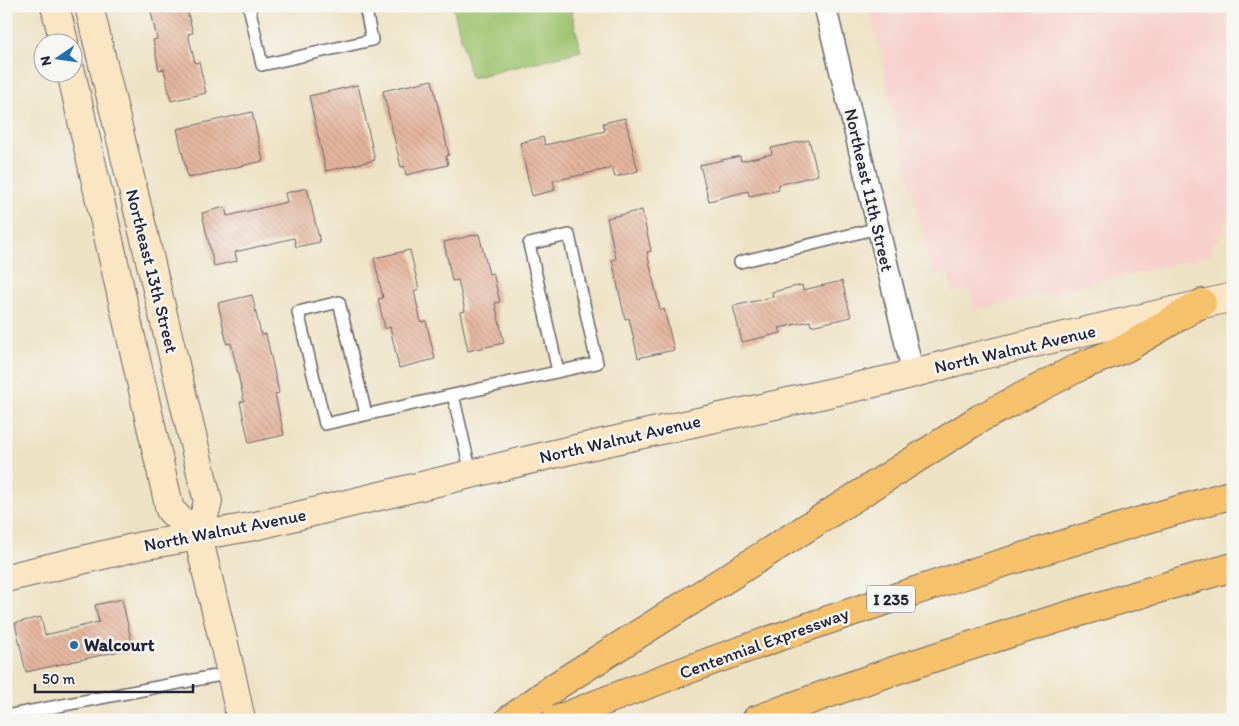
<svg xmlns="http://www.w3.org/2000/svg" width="1239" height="726" font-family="Itim,sans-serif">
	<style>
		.built { fill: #f7d0cc }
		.green { fill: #9fc46e; stroke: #607354 }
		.building { fill: url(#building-back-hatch) }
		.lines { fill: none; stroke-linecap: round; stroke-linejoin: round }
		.lane-casing { stroke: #69656b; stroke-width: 14 }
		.street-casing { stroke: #69656b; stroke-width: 24 }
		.secondary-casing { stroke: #69656b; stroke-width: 30 }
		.highway-casing { stroke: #69656b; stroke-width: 30 }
		.lane { stroke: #fff; stroke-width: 11 }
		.street { stroke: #fff; stroke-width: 21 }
		.secondary { stroke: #fbe6c4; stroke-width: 28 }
		.highway { stroke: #f5c16b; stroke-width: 28 }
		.poi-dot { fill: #1f6fb2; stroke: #f6f6f2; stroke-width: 2 }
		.labels { text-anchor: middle; stroke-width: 5; stroke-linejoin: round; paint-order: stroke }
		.shield { fill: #f6f6f2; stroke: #626272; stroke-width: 1 }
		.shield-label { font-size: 16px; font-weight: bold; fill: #22223b }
		.street-label { font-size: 18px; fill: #22223b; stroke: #f6f6f2 }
		.poi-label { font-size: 18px; font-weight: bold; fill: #22223b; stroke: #f6f6f2; text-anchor: start }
	</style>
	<defs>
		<pattern id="building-back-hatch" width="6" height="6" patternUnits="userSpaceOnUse" patternTransform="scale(1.25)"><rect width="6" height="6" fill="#e4b59d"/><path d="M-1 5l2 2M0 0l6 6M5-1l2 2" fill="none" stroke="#c39b88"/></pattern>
	</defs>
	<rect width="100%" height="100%" fill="#f6f6f2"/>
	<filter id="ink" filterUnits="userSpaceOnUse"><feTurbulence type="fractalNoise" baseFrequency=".02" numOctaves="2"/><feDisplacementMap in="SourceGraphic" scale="10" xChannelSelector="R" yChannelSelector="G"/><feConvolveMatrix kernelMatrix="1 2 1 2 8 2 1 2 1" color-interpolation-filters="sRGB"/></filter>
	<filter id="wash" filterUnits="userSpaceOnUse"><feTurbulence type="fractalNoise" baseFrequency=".0096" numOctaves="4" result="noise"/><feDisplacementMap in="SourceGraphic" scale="20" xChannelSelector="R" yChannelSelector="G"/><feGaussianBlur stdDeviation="1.12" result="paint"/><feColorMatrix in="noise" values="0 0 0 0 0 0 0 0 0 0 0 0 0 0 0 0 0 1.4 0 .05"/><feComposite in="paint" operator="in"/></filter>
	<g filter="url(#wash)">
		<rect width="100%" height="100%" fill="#ede2c3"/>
		<path class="built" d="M869 6H1233V219L1223 222 1225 231 1216 234 1218 241 1210 243 1213 255 975 310 970 289 953 293 948 272 932 276Z"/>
		<path class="green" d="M453 6H570L581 51 471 78Z"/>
		<g id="blocks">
			<path class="building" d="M176 6H186L193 33 188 34 195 63 199 62 206 93 171 101 164 69 159 70 153 40 157 39 151 12Z
				M432 80 449 155 446 156 448 165 406 175 404 166 401 167 383 91Z
				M358 85 375 160 326 171 309 96Z
				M252 112 263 161 188 178 177 129Z
				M625 118 638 171 615 177 612 168 553 181 555 190 532 196 520 143 543 137 545 145 605 131 603 123Z
				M809 140 818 175 778 185 779 190 749 196 748 191 709 201 700 165 740 156 741 161 772 154 771 148Z
				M307 188 320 242 296 247 294 238 235 252 237 261 214 266 202 213 225 207 227 216 287 202 285 193Z
				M642 210 651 251 647 252 660 310 664 309 674 350 638 358 629 318 625 319 612 260 616 259 607 218Z
				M479 234 489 274 493 273 500 302 495 303 504 343 468 351 460 312 465 311 458 280 452 281 444 242Z
				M410 250 419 289 414 291 421 322 426 321 435 359 399 368 390 327 385 329 378 299 383 298 374 258Z
				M842 281 851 317 811 326 810 321 779 328 781 333 742 342 733 306 773 297 772 292 802 285 803 290Z
				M252 295 261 335 266 334 279 393 275 394 284 435 249 443 240 402 244 401 231 343 227 344 218 303Z
				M122 599 133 648 26 672 15 623 41 617 45 635 99 622 95 605Z"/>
		</g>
	</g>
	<g filter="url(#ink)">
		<use href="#blocks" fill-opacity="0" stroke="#69656b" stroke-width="1"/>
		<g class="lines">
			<defs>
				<path id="lane" d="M249 6 262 65 372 40 365 6
					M740 262 878 228
					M453 395 597 363 569 235 529 244 558 371
					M366 414 339 302 298 312 325 424 453 395 471 473
					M6 716 231 673"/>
				<path id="street" d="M825 6 913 373"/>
				<path id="secondary" d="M55 6 64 42
					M89 6 208 502 198 536 231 673 241 720
					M71 72 170 510 198 536
					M6 578 141 546 255 526 562 452 892 379 974 357 1233 297"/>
				<path id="highway" d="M509 720 556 686 979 419 1081 366 1126 348 1202 303
					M556 720C777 632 1004 560 1233 494
					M756 720C912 661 1073 613 1233 567"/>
			</defs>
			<use href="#lane" class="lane-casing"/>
			<use href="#street" class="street-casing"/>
			<use href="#secondary" class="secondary-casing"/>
			<use href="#highway" class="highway-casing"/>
			<use href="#lane" class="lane"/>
			<use href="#street" class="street"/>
			<use href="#secondary" class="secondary"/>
			<use href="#highway" class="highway"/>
		</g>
	</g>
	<circle class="poi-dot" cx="74" cy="645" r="5"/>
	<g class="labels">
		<rect class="shield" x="867" y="585.5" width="48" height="27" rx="4"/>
		<g class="shield-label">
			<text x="891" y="605">I 235</text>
		</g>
		<g class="street-label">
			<text transform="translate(869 190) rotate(77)" y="6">Northeast 11th Street</text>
			<text transform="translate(152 271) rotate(76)" y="6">Northeast 13th Street</text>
			<text transform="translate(1015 349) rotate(-13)" y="6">North Walnut Avenue</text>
			<text transform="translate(620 439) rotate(-13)" y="6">North Walnut Avenue</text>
			<text transform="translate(225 530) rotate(-11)" y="6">North Walnut Avenue</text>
			<text transform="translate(764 643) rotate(-20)" y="6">Centennial Expressway</text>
		</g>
		<g class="poi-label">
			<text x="84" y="651">Walcourt</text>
		</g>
	</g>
	<rect width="1239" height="726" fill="none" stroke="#f6f6f2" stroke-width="25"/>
	<g transform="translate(58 58) rotate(257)"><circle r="24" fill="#f6f6f2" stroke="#a1a1a9"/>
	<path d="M0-4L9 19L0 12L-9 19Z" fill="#1f6fb2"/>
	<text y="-8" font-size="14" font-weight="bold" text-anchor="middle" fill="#22223b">N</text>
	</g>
	<path d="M35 684v8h158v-8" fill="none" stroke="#22223b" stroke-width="2.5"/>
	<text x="42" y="684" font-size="15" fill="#22223b" stroke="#f6f6f2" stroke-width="4" paint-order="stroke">50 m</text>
</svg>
